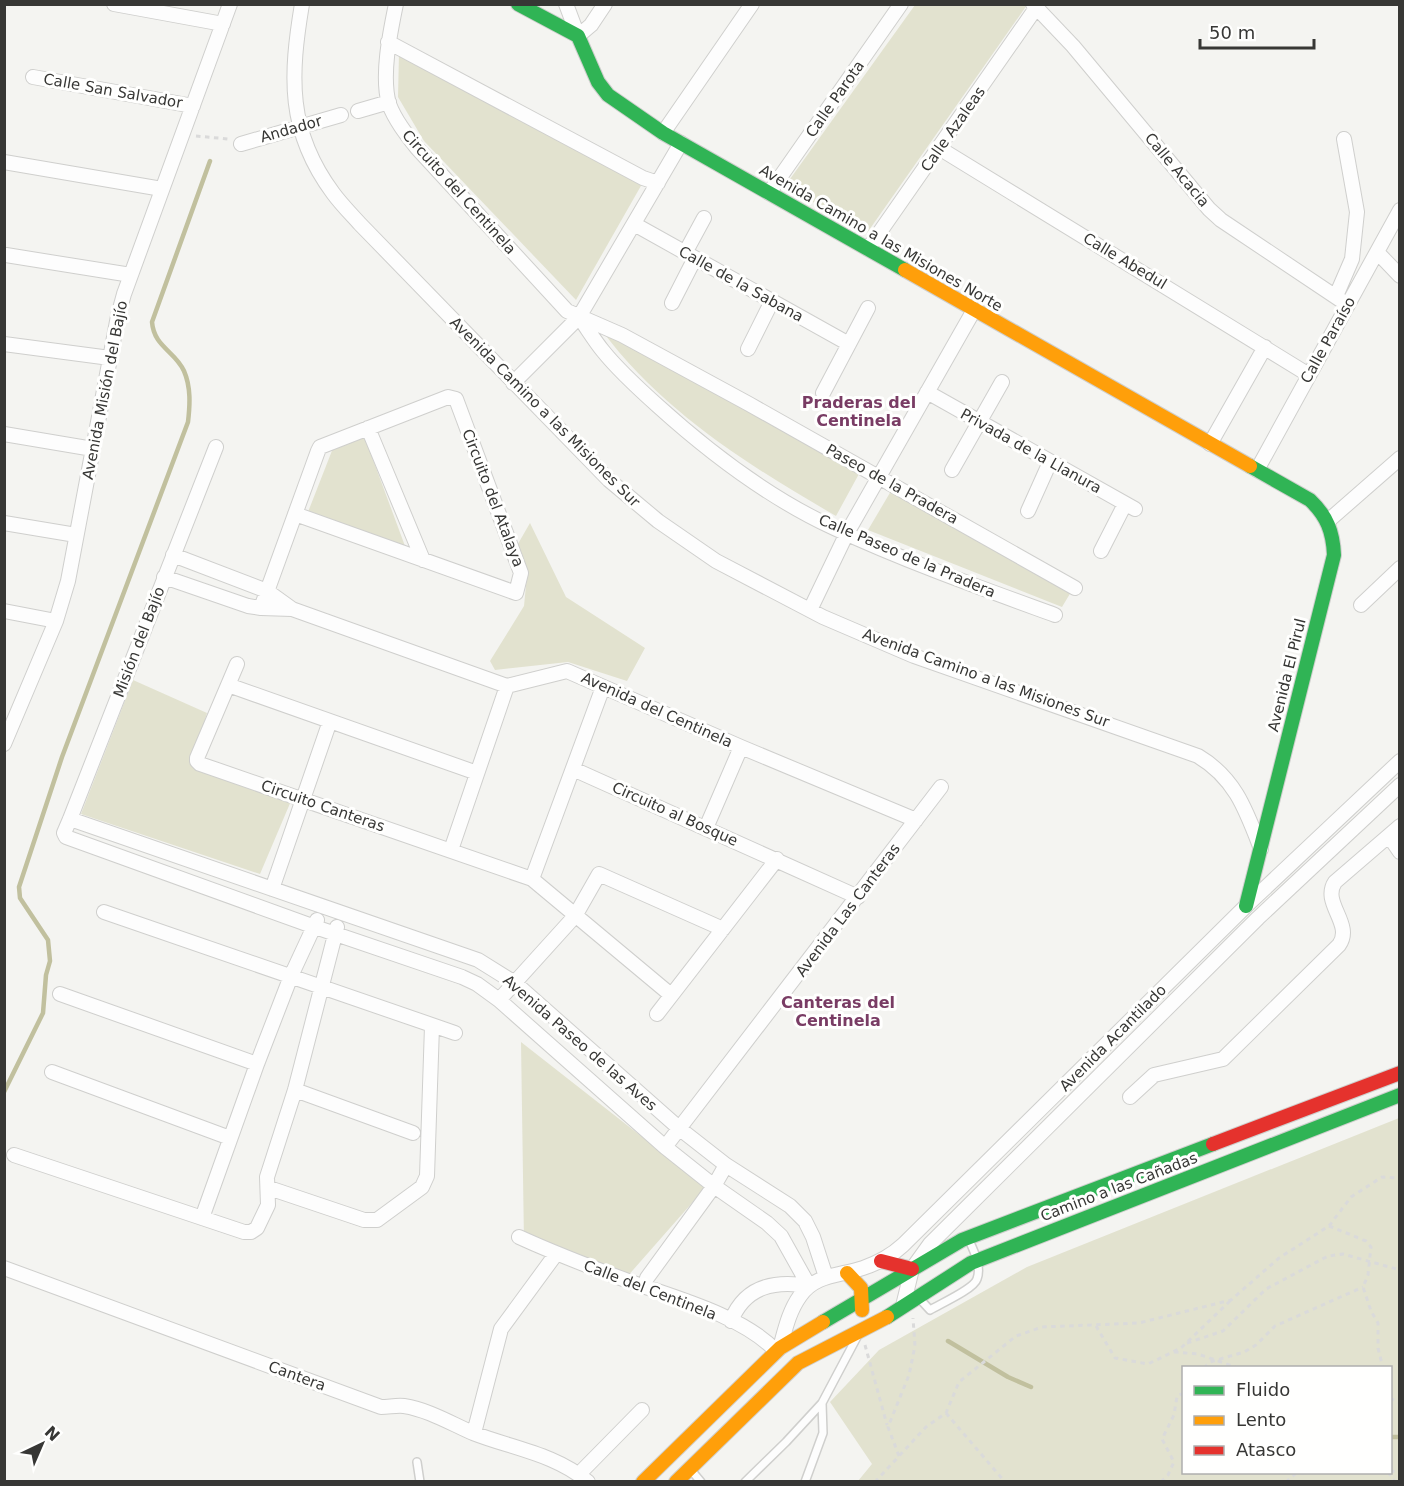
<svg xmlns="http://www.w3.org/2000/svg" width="1404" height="1486" font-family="'DejaVu Sans',sans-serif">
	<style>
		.green { fill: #e2e2cf; fill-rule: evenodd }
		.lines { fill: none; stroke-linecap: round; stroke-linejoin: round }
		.stream { stroke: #c1c09e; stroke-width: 4.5 }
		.lane-casing { stroke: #cfcfcd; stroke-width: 10 }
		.street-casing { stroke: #cfcfcd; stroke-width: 16 }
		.fast-casing { stroke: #cfcfcd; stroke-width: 16 }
		.slow-casing { stroke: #cfcfcd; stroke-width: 16 }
		.jam-casing { stroke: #cfcfcd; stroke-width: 16 }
		.path { stroke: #dadada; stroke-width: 3; stroke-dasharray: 4.5 4.5; stroke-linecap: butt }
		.lane { stroke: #fdfdfd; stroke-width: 7 }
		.street { stroke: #fdfdfd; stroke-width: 14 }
		.fast { stroke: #30b455; stroke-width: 14 }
		.slow { stroke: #ff9f0a; stroke-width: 14 }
		.jam { stroke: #e5322d; stroke-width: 14 }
		.labels { text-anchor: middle; stroke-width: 6; stroke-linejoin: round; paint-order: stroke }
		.street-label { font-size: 15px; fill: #373735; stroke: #fffffe }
		.neighbourhood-label { font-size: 16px; font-weight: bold; fill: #793c64; stroke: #fffffe }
	</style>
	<rect width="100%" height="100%" fill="#f4f4f1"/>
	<path class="green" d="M915 5H1027L867 233 785 186Z
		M399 53 642 184 576 300 424 141 398 97Z
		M603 332 624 339 860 472 836 516C751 467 663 412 603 332Z
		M365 438 405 546 308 512 335 443Z
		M891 491 1074 587 1062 607 868 530Z
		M530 523 566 597 645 648 627 681 568 662 495 670 490 661 524 606 527 575 515 549Z
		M133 680 207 713 192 764 291 801 260 874 81 814Z
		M521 1042 706 1187 626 1278 524 1243Z
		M1399 1118V1481H858L872 1464 830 1402 879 1350 1027 1267ZM1184 1368H1390V1472H1184Z"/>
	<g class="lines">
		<path class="stream" d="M4 1092 43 1013 46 975 50 961 48 940 20 898 19 887 62 757 188 422C190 405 191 387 184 371 175 351 154 347 152 322L210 161
			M948 1341 1008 1377 1031 1387
			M1390 1437H1400"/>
		<defs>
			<path id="lane" d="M918 1297 930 1310C940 1304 974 1289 977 1279 982 1266 973 1249 968 1238
				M417 1462 420 1482
				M691 1470 701 1482
				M745 1482 786 1442 822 1403
				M805 1482 823 1433 822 1403 857 1337"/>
			<path id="street" d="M114 4 223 24
				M302 4C290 76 287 131 333 193 341 204 351 214 360 224L609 480 658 521 716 561 823 617 914 656 1198 756C1235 778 1246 810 1261 849
				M396 4C390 33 381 76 389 104 395 120 406 134 417 148L567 311 622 335 749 404 1075 588
				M566 4 578 36 591 25 605 4
				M1033 4 1073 46 1209 209 1221 220 1348 305
				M388 42 643 178 658 183
				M33 77 193 106
				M358 111 389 102
				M663 133 752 4
				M241 144 341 115
				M939 148 1309 375
				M4 162 162 189
				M769 193 901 4
				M634 224 849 344
				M868 249 1036 8
				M1377 252 1400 276
				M685 253 704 218
				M6 255 131 275
				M1336 296 1352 259 1357 212 1344 139
				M672 303 695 258
				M579 317C587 328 594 340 603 351 619 371 639 389 658 406 710 453 769 498 834 528 905 561 981 588 1055 615
				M4 344 110 358
				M748 349 772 301
				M513 383 579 317 681 143
				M927 392 1135 509
				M823 393 868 308
				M368 428 423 560
				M4 434 93 449
				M1210 444 1265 347
				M216 447 70 819 64 833 66 837 315 927 462 977 477 984 499 1000 665 1147 714 1186 767 1223 781 1236 809 1286
				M952 470 1002 382
				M1257 470 1400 210
				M1028 511 1050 462
				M1328 521 1400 458
				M4 523 76 535
				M1101 551 1125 504
				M173 555 267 591 292 609 507 686 567 671 741 747 916 820
				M164 577 248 606 261 608 292 609
				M1361 605 1400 568
				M261 608 318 451 320 447 448 397 456 399 521 573 516 593 295 514
				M810 610 847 533 974 310
				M4 611 56 621
				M237 664 197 758V761L200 764 532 879 671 995
				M228 685 477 773
				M4 744 56 621 68 581 118 316 124 294 230 4
				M573 769 858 897
				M70 819 478 960 515 983 680 1129 726 1165 790 1206 805 1221 813 1237 826 1277
				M706 828 741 747
				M1389 836 1400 852
				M451 850 507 686
				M532 879 603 687
				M272 889 330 721
				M104 912 455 1033
				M60 994 257 1064
				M499 1000 575 916 599 874 723 929
				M657 1014 777 859
				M52 1072 230 1138
				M295 1090 413 1133
				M1130 1097 1154 1075 1223 1059 1339 945C1354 924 1321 903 1335 882L1400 826
				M665 1147 941 787
				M14 1155 244 1232H251L257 1228 268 1205 267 1177 295 1090 337 927
				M269 1188 364 1220H377L422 1187 427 1176 432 1026
				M202 1218 257 1064 291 976 317 920
				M519 1237C556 1254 593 1268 631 1282 676 1298 743 1316 776 1351
				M4 1268 381 1407C389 1407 397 1405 404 1406 429 1410 450 1423 473 1433 511 1448 556 1454 588 1482
				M647 1278 714 1186 726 1165
				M903 1306 912 1269 930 1244 1258 918 1400 785
				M731 1321C745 1286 775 1280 809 1286
				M780 1348C785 1330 789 1311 800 1296 815 1274 840 1276 863 1268 878 1263 891 1256 903 1245L1246 906 1400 761
				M474 1433 501 1329 556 1254
				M579 1474 642 1410"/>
			<path id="fast" d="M518 4 578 36 598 82 608 95 663 133 905 270
				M1246 906 1334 555C1333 532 1327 516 1310 500L1250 466
				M887 1317 971 1263 1400 1095
				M823 1322 962 1240 1213 1144"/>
			<path id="slow" d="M905 270 1250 466
				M847 1273 861 1288 862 1310
				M643 1482 780 1348 823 1322
				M676 1482 798 1363 887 1317"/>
			<path id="jam" d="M1213 1144 1400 1073
				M881 1261 912 1269"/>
		</defs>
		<use href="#lane" class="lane-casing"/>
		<use href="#street" class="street-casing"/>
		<use href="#fast" class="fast-casing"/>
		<use href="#slow" class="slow-casing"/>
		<use href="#jam" class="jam-casing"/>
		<path class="path" d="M196 136 228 139
			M1329 1226 1366 1241 1371 1247 1368 1275 1363 1287 1371 1311 1378 1323V1348L1383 1368
			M1096 1326 1115 1358 1148 1364 1181 1348 1230 1301
			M1187 1343 1223 1331 1266 1289 1328 1256 1343 1254 1400 1270
			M865 1345 887 1425
			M1174 1352 1198 1354 1238 1368
			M1204 1368 1210 1362 1244 1352 1256 1345 1275 1326 1363 1287
			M1390 1398 1400 1403
			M946 1413 1005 1482
			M899 1456 888 1427 909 1375 915 1346 913 1318
			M1390 1471 1400 1472
			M1388 1472 1395 1482
			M875 1482 926 1427 946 1413 959 1382 1016 1336 1042 1327 1139 1323 1231 1300 1279 1258 1329 1226 1351 1197 1382 1177 1400 1178
			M1161 1482 1168 1475 1174 1462 1162 1439 1174 1415 1177 1396 1184 1393
			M1286 1482 1295 1474 1310 1472"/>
		<use href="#lane" class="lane"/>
		<use href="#street" class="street"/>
		<use href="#fast" class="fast"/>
		<use href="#slow" class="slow"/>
		<use href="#jam" class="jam"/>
	</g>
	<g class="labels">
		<g class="street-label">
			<text transform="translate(113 91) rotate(10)" y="5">Calle San Salvador</text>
			<text transform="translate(835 99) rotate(-55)" y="5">Calle Parota</text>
			<text transform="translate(291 129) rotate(-16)" y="5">Andador</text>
			<text transform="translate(953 129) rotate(-55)" y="5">Calle Azaleas</text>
			<text transform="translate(1177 170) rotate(50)" y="5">Calle Acacia</text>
			<text transform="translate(459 192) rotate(48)" y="5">Circuito del Centinela</text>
			<text transform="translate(881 238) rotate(30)" y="5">Avenida Camino a las Misiones Norte</text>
			<text transform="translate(1125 261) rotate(31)" y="5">Calle Abedul</text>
			<text transform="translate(741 284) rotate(29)" y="5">Calle de la Sabana</text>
			<text transform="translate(1328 340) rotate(-61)" y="5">Calle Paraíso</text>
			<text transform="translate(105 390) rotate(-79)" y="5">Avenida Misión del Bajío</text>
			<text transform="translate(545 412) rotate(45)" y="5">Avenida Camino a las Misiones Sur</text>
			<text transform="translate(1031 451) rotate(29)" y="5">Privada de la Llanura</text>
			<text transform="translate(892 484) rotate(29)" y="5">Paseo de la Pradera</text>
			<text transform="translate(493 498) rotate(69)" y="5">Circuito del Atalaya</text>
			<text transform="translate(907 556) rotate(23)" y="5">Calle Paseo de la Pradera</text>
			<text transform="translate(139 642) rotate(-69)" y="5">Misión del Bajío</text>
			<text transform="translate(1287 675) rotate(-76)" y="5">Avenida El Pirul</text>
			<text transform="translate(986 678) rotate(20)" y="5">Avenida Camino a las Misiones Sur</text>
			<text transform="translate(657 710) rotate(24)" y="5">Avenida del Centinela</text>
			<text transform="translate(323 806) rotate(19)" y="5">Circuito Canteras</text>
			<text transform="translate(675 814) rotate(24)" y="5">Circuito al Bosque</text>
			<text transform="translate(848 910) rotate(-53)" y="5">Avenida Las Canteras</text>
			<text transform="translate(1113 1038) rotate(-45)" y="5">Avenida Acantilado</text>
			<text transform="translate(580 1043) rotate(41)" y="5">Avenida Paseo de las Aves</text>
			<text transform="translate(1119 1187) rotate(-21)" y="5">Camino a las Cañadas</text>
			<text transform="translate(650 1290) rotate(21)" y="5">Calle del Centinela</text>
			<text transform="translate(297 1376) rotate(20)" y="5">Cantera</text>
		</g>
		<g class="neighbourhood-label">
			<text x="859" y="408">Praderas del<tspan x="859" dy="18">Centinela</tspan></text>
			<text x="838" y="1008">Canteras del<tspan x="838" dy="18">Centinela</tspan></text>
		</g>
	</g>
	<rect width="1404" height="1486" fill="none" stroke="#373735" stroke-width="12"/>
	<rect x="1182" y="1366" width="210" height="108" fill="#fffffe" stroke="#afafae" stroke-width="1.5"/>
	<rect x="1194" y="1386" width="30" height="9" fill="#30b455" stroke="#afafae" stroke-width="1.5"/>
	<text x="1236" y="1396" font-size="18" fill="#373735">Fluido</text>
	<rect x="1194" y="1416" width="30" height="9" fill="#ff9f0a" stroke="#afafae" stroke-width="1.5"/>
	<text x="1236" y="1426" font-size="18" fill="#373735">Lento</text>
	<rect x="1194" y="1446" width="30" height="9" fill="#e5322d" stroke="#afafae" stroke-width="1.5"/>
	<text x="1236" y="1456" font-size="18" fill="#373735">Atasco</text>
	<g transform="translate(42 1444) rotate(44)" stroke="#fffffe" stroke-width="4.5" paint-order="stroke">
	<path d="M0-4.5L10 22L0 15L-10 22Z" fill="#373735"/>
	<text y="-9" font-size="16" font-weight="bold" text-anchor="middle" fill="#373735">N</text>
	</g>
	<path d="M1200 39v9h114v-9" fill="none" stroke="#373735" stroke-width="3"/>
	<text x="1209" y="39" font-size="18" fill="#373735" stroke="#fffffe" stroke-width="4.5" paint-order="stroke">50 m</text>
</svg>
